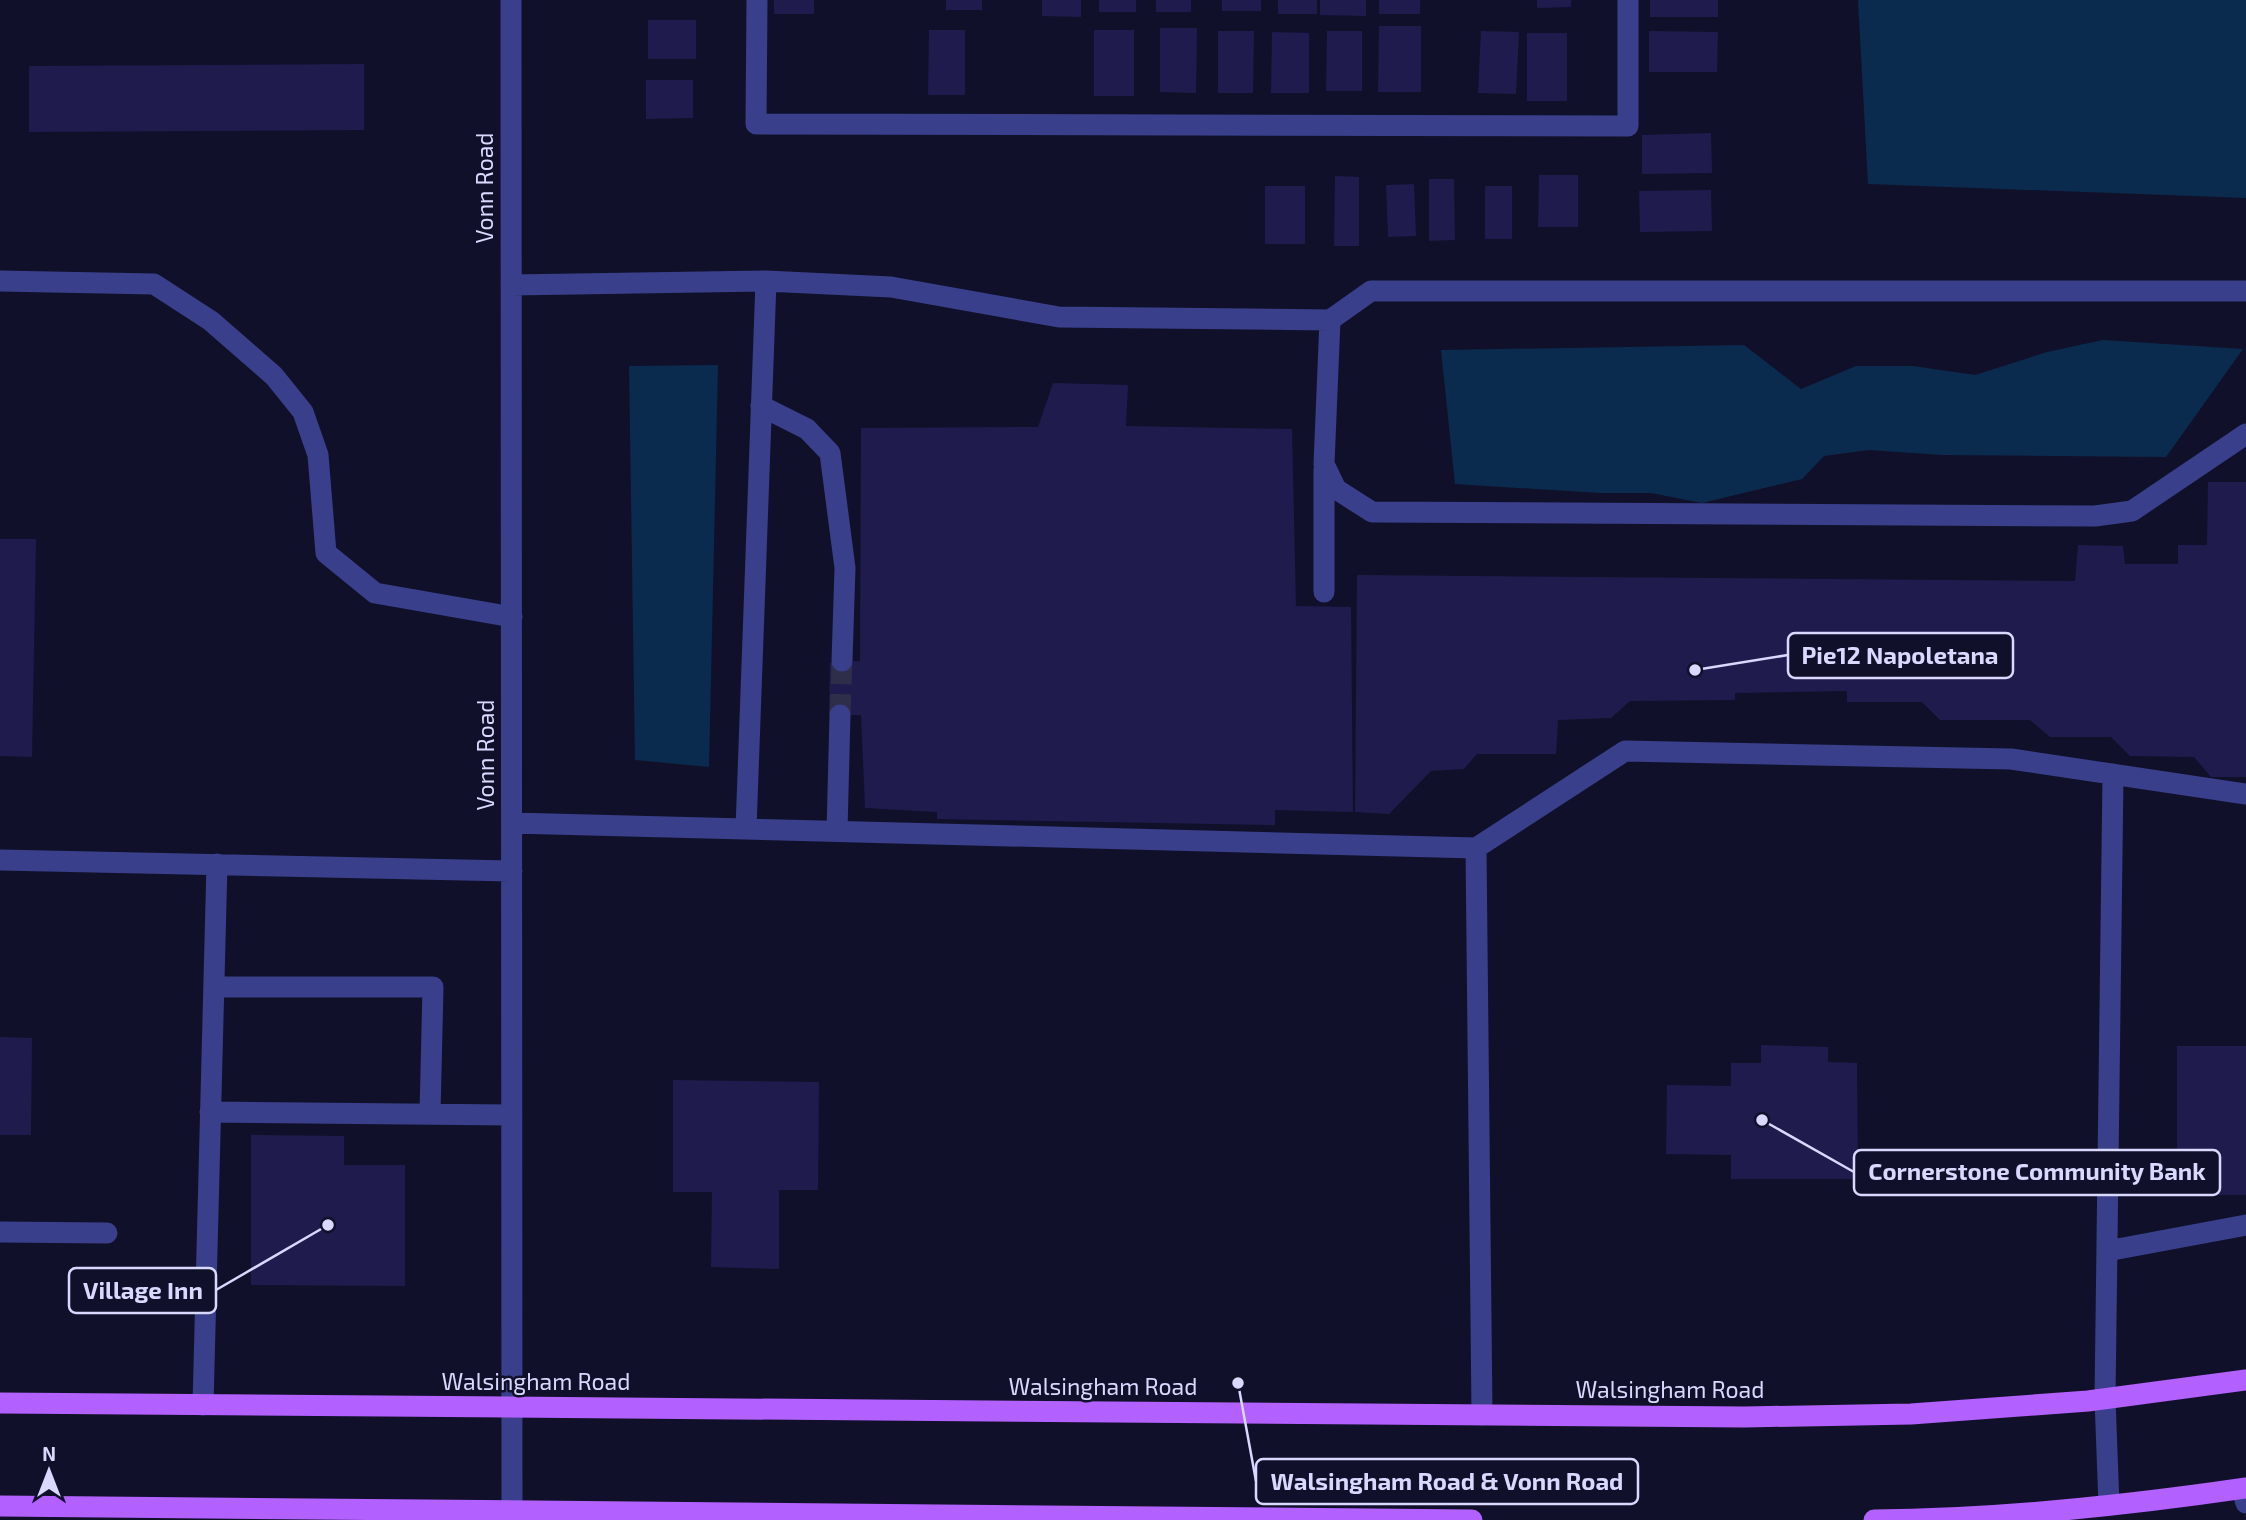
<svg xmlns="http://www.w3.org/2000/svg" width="2246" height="1520" font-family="'Exo 2',sans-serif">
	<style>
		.water { fill: #0b2b4e }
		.building { fill: #1f1b4c }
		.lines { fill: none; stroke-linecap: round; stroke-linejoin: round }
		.minor-tunnel { stroke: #2f2e4a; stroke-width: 21; stroke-dasharray: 21 10; stroke-linecap: butt }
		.minor { stroke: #393f8a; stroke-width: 21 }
		.major { stroke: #b260ff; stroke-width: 21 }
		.labels { text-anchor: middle; stroke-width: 5; stroke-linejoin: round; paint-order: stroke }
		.street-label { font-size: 23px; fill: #d9d9ff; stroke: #11102a }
		.leader { fill: none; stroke: #d9d9ff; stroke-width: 2.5 }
		.callout-dot { fill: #d9d9ff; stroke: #11102a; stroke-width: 2.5 }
		.callout { fill: #11102a; stroke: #d9d9ff; stroke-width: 2.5 }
		.callout-label { font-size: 24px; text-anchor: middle; font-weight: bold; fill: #d9d9ff }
	</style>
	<rect width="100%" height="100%" fill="#11102a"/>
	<path class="water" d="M1858 0H2246V198L1868 184Z
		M2103 340 2243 349 2166 457 1942 455 1869 450 1824 456 1802 479 1702 503 1651 493H1601L1455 484 1441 350 1744 345 1801 389 1856 366H1913L1975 375 2047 352Z
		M718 365 709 767 635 760 629 366Z"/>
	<path class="building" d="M774 0H814V14H774Z
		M946 0H982V10H946Z
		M1042 0H1081V17L1042 16Z
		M1099 0H1136V12H1099Z
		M1156 0H1191V12H1156Z
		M1222 0H1261V11H1222Z
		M1278 0H1317V14H1278Z
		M1320 0H1366V16L1320 15Z
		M1379 0H1420V14H1379Z
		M1537 0H1571V7L1537 8Z
		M1650 0H1718V17H1650Z
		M648 20H696V59H648Z
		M1379 26H1421V92H1378Z
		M1160 28H1197L1196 93 1160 92Z
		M929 30H965V95H928Z
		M1094 30H1134V96H1094Z
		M1218 31H1254L1253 93H1218Z
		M1327 31H1362V91H1326Z
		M1481 31 1519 32 1516 94 1478 93Z
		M1649 31 1718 32 1717 72H1649Z
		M1272 32 1309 33V93H1271Z
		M1527 33H1567V101H1527Z
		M364 64V130L29 132V66Z
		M646 80H693V118L646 119Z
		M1711 133 1712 173 1642 174V135Z
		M1539 175H1578V227H1538Z
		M1335 176 1359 177V246H1334Z
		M1429 179H1454L1455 240 1429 241Z
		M1414 184 1416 236 1388 237 1386 185Z
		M1265 186H1305V244H1265Z
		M1485 186H1512V239H1485Z
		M1711 190 1712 231 1640 232 1639 191Z
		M1053 383 1128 385 1126 426 1292 429 1296 606 1351 607 1353 812 1275 810V825L937 819V812L865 808 861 715H829L830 662 860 661 861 428 1038 427Z
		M2208 482H2246V777H2211L2194 757 2130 756 2111 737H2050L2030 720H1940L1922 702H1847V691L1735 693V700L1630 701 1611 718 1558 720 1556 754H1477L1464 769 1431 771 1389 814 1355 812 1357 575 2075 581 2078 545 2123 546 2125 564H2178V545H2207Z
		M0 539H36L32 757 0 756Z
		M0 1037 32 1038 31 1135H0Z
		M1761 1045 1828 1047V1062L1857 1063 1858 1179H1731V1155L1666 1154 1667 1085 1731 1086V1063H1761Z
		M2177 1046H2246V1195H2177Z
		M673 1080 819 1082 818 1190H779V1269L711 1267 712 1192H673Z
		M251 1135 344 1136V1165H405V1286L251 1285Z"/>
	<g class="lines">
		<path class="minor-tunnel" d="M840 715 842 661"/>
		<path class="minor" d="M511 0 512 1520
			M757 0 756 124 1628 126V0
			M0 281 154 284 211 321 274 376 303 412 318 455 326 553 375 593 512 617
			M511 285 766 281 891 287 1059 317 1330 320 1371 291H2246
			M1330 320 1324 464 1336 489 1372 512 2095 516 2132 511 2246 434
			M761 406 807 429 830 453 845 568 842 661
			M1324 592V469
			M512 823 1476 848 1625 751 2011 759 2246 794
			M746 829 766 281
			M837 831 840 715
			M1476 848 1482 1415
			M0 860 512 871
			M214 987H433L430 1114
			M210 1112 512 1115
			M0 1232 107 1233
			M2107 1251 2246 1225
			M203 1405 217 864
			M2242 1489 2246 1503
			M2109 1505 2105 1399 2113 774"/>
		<path class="major" d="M0 1403 1745 1417 1911 1414 2088 1401 2246 1380
			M0 1506 1472 1520
			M1874 1520C1998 1519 2123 1506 2246 1488"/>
	</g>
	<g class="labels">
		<g class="street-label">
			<text transform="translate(485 188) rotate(-90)" y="8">Vonn Road</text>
			<text transform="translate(486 755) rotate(-90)" y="8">Vonn Road</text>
			<text x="536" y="1390">Walsingham Road</text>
			<text x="1103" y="1395">Walsingham Road</text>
			<text x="1670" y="1398">Walsingham Road</text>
		</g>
	</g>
	<path class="leader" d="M1695 670L1788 655M1762 1120L1854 1172M328 1225L216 1290M1238 1383L1256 1481"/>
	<g class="callout-dot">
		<circle cx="1695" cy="670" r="7"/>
		<circle cx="1762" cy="1120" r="7"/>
		<circle cx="328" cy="1225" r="7"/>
		<circle cx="1238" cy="1383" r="7"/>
	</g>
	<g class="callout">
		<rect x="1788" y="633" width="225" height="45" rx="7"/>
		<rect x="1854" y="1150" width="366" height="45" rx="7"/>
		<rect x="69" y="1268" width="147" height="45" rx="7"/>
		<rect x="1256" y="1459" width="382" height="45" rx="7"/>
	</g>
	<g class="callout-label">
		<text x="1900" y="664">Pie12 Napoletana</text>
		<text x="2037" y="1180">Cornerstone Community Bank</text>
		<text x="143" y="1299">Village Inn</text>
		<text x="1447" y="1490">Walsingham Road &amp; Vonn Road</text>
	</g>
	<g transform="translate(49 1471)" stroke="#11102a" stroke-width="5" paint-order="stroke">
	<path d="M0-5L12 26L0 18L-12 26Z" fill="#d9d9ff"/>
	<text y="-10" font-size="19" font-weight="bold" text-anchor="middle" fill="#d9d9ff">N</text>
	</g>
</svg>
